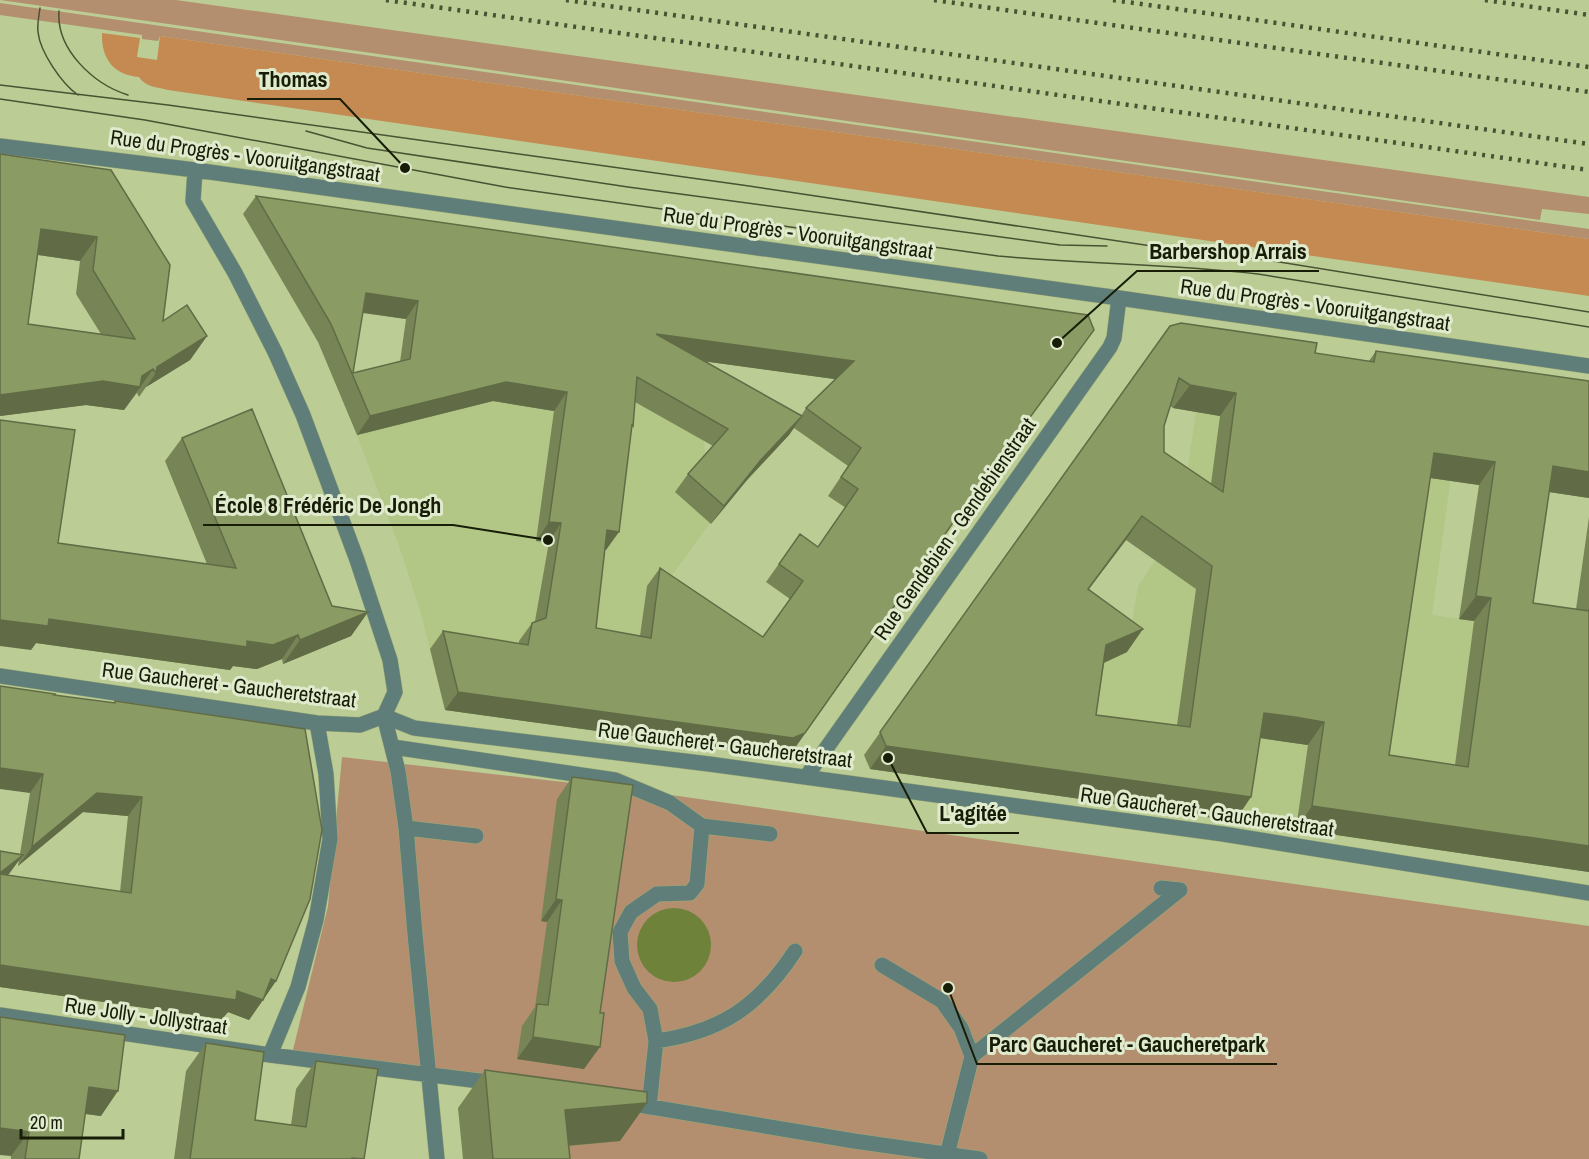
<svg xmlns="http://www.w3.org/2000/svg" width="1589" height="1159" font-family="'Archivo Narrow',sans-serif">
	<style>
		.built { fill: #b2c685 }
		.green { fill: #b38f70 }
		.forest { fill: #c58952 }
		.water { fill: #6e8239 }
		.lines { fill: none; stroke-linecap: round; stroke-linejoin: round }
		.minor-casing { stroke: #9aaa78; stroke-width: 16 }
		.minor { stroke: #607e79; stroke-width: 15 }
		.tram { stroke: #495232; stroke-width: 1.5 }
		.rail { stroke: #495232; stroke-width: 4.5; stroke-dasharray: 3 6; stroke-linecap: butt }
		.wall { fill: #778556; fill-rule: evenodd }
		.shaded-wall { fill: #616c46 }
		.building { fill: #8a9b64; stroke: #616c46; stroke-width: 1.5; fill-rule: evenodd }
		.labels { text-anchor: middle; stroke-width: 6; stroke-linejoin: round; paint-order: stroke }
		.street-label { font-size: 21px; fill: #171d07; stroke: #e0eacd }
		.leader { fill: none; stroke: #171d07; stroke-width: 2 }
		.callout-dot { fill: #171d07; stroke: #e0eacd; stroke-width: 2 }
		.callout-label { font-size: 22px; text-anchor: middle; font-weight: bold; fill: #171d07; stroke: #e0eacd; stroke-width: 6; stroke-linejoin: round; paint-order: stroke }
	</style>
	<rect width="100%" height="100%" fill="#bbcd94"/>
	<path class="built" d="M563 355 704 441 710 523 668 581 646 738 445 710 420 610 398 543 340 391Z
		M1197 406 1452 469 1432 615 1474 621 1456 758 1474 855 1071 798 1090 669 1127 652 1138 586 1155 561 1172 571Z"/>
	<path class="green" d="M0 0H176L1589 197V214L1542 209 1540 220Z
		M0 3 1589 229V239L160 36 158 41 142 39V35L0 15Z
		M342 757 643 791 1589 926V1159H540L585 1093 429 1075 293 1050 328 906Z"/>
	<path class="forest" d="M102 33 140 38 137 57 157 60 160 36 1589 239V296L168 90C157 87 145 87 139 77 113 75 101 58 102 33Z"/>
	<path class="water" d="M637 945a37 37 0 1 1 74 0a37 37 0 1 1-74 0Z"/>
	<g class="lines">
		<defs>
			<path id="minor" d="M0 146 195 170 1119 298 1589 366
				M195 170 193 201 235 273 275 352 303 415 357 560 390 660 395 692 384 716 398 771 406 828 415 934 437 1159
				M0 676 317 723 360 725 384 716 414 728 709 764 1223 834 1589 893
				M393 747 615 780 670 803 702 826 770 834
				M806 777 1110 347 1114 338 1119 298
				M406 828 476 836
				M882 965 942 1001 961 1028 972 1056 946 1159
				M0 1015 270 1055 496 1083
				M656 1041C721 1032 759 1006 795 951
				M270 1055 298 987 316 920 330 839 326 774 317 723
				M972 1056 1180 890 1161 888
				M627 1103 854 1141 980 1159
				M649 1107 656 1041 650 1009 634 988 622 961 620 932 631 912 657 894 690 893 697 884 702 826"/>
		</defs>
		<use href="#minor" class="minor-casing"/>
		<use href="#minor" class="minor"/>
		<path class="tram" d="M40 8C39 16 37 24 38 32 40 52 62 84 78 95
			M59 11C56 49 93 84 128 95
			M0 85 168 105 742 185 1185 251 1260 259 1589 312
			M0 99 145 120 505 187 998 256C1085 264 1172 264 1258 274L1589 327
			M306 131 367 148 628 187 1060 245 1107 246"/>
		<path class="rail" d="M386 0 1589 170
			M566 0 1589 144
			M934 0 1589 92
			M1113 0 1589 67
			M1485 0 1589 15"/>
	</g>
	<path class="wall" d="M0 154 111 170 163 321 207 336 190 360 146 387 139 397 137 393 136 394 124 410 86 405 0 416ZM38 255 80 261 76 294 101 334 28 324Z
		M256 196 1088 315 945 535 792 752 780 756 445 710 430 649 443 631 519 644V641L532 623 535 621 549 542 536 541 554 411 493 401 357 435 318 342 243 214ZM362 313 406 319 400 362 353 373ZM703 361 836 379 806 408 801 416ZM635 402 713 446 688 474 675 492 711 524 747 480 789 435 794 428 848 466 828 496 846 508 818 547 800 534 766 582 790 599 763 637 660 568 647 586 640 636 596 628 605 550H606L632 428 633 426Z
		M1170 326 1315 353 1369 361 1376 351 1589 381V498L1549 492 1533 603 1576 609 1589 517V872L1296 829 1308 745 1279 741 1260 738 1235 821 870 769 864 755ZM1170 406 1173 408 1220 416 1211 484 1164 452V426ZM1430 478 1479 485 1459 619 1474 621 1455 765 1389 755ZM1126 540 1196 589 1177 725 1096 715 1104 663 1127 652 1089 589Z
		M182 438 332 606 368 612 351 636 283 664 282 659 257 669 233 666 230 670 36 643 31 650 58 543 207 564 165 461Z
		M54 695 114 703 115 701 276 981 249 1020 228 1012 222 1019 0 987V851L20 854 30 793ZM83 812 128 816 120 892 7 875 19 859 18 866Z
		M572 777 584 1069 517 1059 522 1026 535 1007 547 922 541 921 557 799Z
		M0 1017 101 1116 85 1114 79 1159H11Z
		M206 1043 255 1120 291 1125 296 1089 316 1061 364 1159H174L186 1071Z
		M485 1070 620 1141 569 1146 570 1159H463L458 1108Z"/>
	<path class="shaded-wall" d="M41 229 97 237 80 261 25 253Z
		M366 293 418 301 406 319 353 311Z
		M656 334 854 361 841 380 643 353Z
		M207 336 190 360 146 387 156 373 157 367Z
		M153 369 124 410 86 405 0 416V395L142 376Z
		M506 382 567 392 554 411 493 401 357 435 370 416Z
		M1190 385 1236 393 1220 416 1173 408Z
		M802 416 789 435 747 480 711 524 724 506 760 461Z
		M1434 453 1495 462 1479 485 1417 476Z
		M1553 466 1589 472V498L1536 490Z
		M1142 516 1126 540 1071 612 1088 589Z
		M549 522 561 523 549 542 536 541Z
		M607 530 619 532 606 550 595 548Z
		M945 535 792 752 780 756 445 710 458 692 793 738Z
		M1476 596 1491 598 1474 621 1459 619Z
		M368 612 351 636 283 664 300 640Z
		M49 619 247 641 298 635 282 659 257 669 233 666 230 670 36 643 31 650 0 646V620Z
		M1143 629 1127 652 1090 669 1106 645Z
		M1264 713 1324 722 1308 745 1247 736Z
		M886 746 1251 797 1235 821 870 769Z
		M0 768 43 774 30 793 0 789Z
		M97 793 142 797 128 816 83 812 18 866 32 847Z
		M1312 806 1589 846V872L1296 829Z
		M23 855 9 874 0 881V873Z
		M556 899 562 900 547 922 541 921Z
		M0 965 237 991 263 1000 249 1020 228 1012 222 1019 0 987Z
		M271 979 276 981 263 1000Z
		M533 1037 600 1047 584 1069 517 1059Z
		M89 1087 118 1091 101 1116 72 1112Z
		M647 1103 620 1141 539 1148 565 1110Z
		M0 1128 29 1132 11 1156 0 1155Z"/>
	<path class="building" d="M0 154 111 170 170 265 163 321 187 305 207 336 157 367 156 373 153 369 142 376 140 387 103 381 0 395ZM41 229 97 237 93 270 135 339 28 324Z
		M256 196 1088 315 1094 330 957 517 805 733 793 738 458 692 443 631 528 645 532 623 546 618 561 523 549 522 567 392 506 382 370 416 331 324ZM366 293 418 301 410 359 353 373ZM656 334 854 361 806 408 861 448 841 477 858 489 818 547 800 534 779 564 803 581 763 637 660 568 651 638 596 628 607 530 619 532 632 425 633 426 637 377 728 429 688 474 724 506 760 461 802 416Z
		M1181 323 1317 343 1315 353 1374 362 1376 351 1589 381V472L1553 466 1533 603 1589 611V609V846L1312 806 1324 722 1295 717 1264 713 1251 797 886 746 880 732 1170 326ZM1179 378 1190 385 1236 393 1223 492 1164 452V426ZM1434 453 1495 462 1476 596 1491 598 1468 767 1389 755ZM1142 516 1212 566 1190 727 1096 715 1106 645 1143 629 1088 589Z
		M252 409 332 606 368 612 300 640 298 635 273 645 247 641V647L49 619 48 626 0 620V420L75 430 58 543 236 568 182 438Z
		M0 686 55 694 54 695 115 703V701L305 729 322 830 310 899 276 981 271 979 263 1000 237 991 236 1000 0 965V874L131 893 142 797 97 793 32 847 43 774 0 768Z
		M572 777 633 785 600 1013H604L600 1047 533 1037 537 1004 548 1005 562 900 556 899Z
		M0 851 23 855 0 873Z
		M0 1017 125 1035 118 1091 89 1087 79 1159H25L29 1132 0 1128Z
		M206 1043 264 1052 255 1120 306 1127 316 1061 378 1069 364 1159 352 1158V1159H190Z
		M485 1070 647 1092V1103L565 1110 570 1159H493Z"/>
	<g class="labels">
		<g class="street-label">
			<text transform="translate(245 156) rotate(8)" y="7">Rue du Progrès - Vooruitgangstraat</text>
			<text transform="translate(798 233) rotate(8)" y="7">Rue du Progrès - Vooruitgangstraat</text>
			<text transform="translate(1315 305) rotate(8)" y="7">Rue du Progrès - Vooruitgangstraat</text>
			<text transform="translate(955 529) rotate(-55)" y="7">Rue Gendebien - Gendebienstraat</text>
			<text transform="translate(229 685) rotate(7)" y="7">Rue Gaucheret - Gaucheretstraat</text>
			<text transform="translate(725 745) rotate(7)" y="7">Rue Gaucheret - Gaucheretstraat</text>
			<text transform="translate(1207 812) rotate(8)" y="7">Rue Gaucheret - Gaucheretstraat</text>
			<text transform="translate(146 1016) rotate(8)" y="7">Rue Jolly - Jollystraat</text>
		</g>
	</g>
	<path class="leader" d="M405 168L340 99H247M1057 343L1137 271H1319M548 540L453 525H203M888 758L927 833H1019M948 988L977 1064H1277"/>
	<g class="callout-dot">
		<circle cx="405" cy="168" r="6"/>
		<circle cx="1057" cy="343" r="6"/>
		<circle cx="548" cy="540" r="6"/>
		<circle cx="888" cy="758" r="6"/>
		<circle cx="948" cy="988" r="6"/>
	</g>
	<g class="callout-label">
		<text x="293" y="87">Thomas</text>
		<text x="1228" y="259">Barbershop Arrais</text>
		<text x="328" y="513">École 8 Frédéric De Jongh</text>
		<text x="973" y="821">L'agitée</text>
		<text x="1127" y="1052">Parc Gaucheret - Gaucheretpark</text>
	</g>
	<path d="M21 1129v9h102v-9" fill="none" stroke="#171d07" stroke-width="3"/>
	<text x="30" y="1129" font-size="18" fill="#171d07" stroke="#e0eacd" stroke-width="4.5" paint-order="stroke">20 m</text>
</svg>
